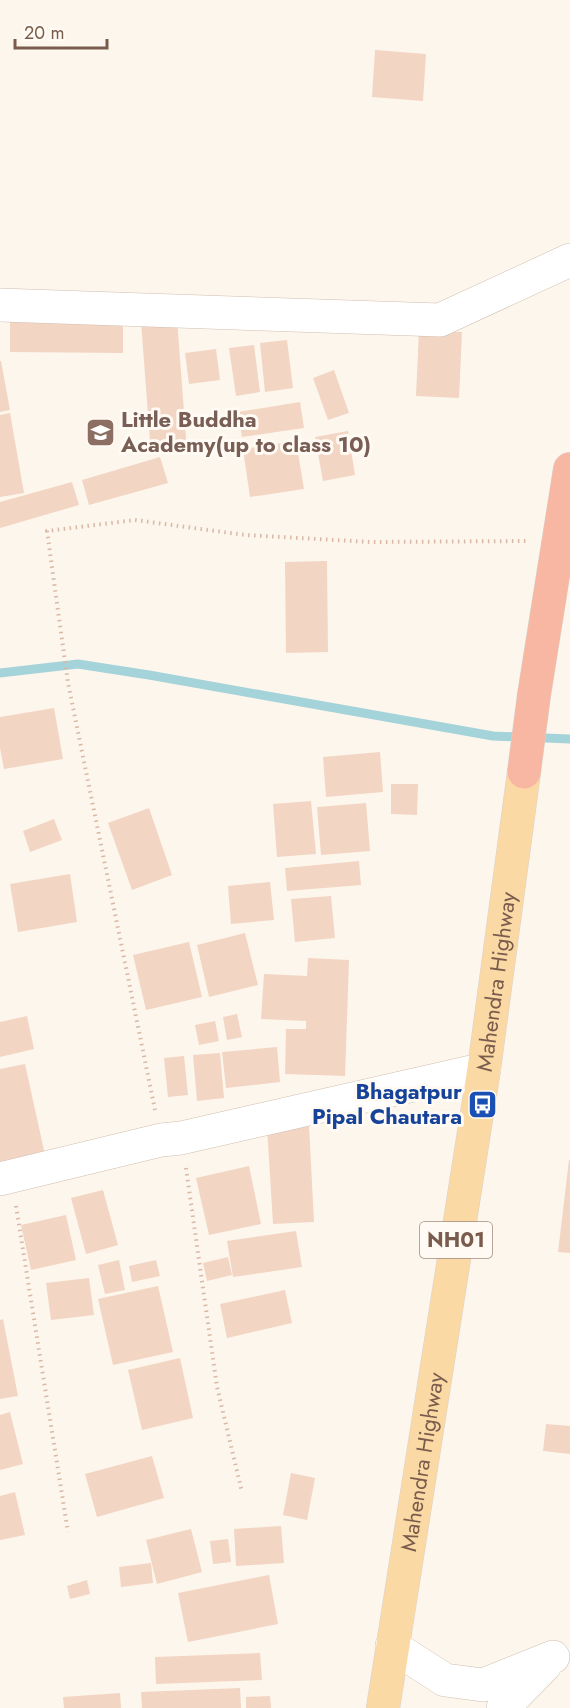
<svg xmlns="http://www.w3.org/2000/svg" width="570" height="1708" font-family="Jost,sans-serif">
	<style>
		.lines { fill: none; stroke-linecap: round; stroke-linejoin: round }
		.stream { stroke: #a5d3da; stroke-width: 9 }
		.building { fill: #f3d5c3 }
		.minor-casing { stroke: #d1beb0; stroke-width: 34 }
		.major-casing { stroke: #dad1cd; stroke-width: 34 }
		.highway-casing { stroke: #dad1cd; stroke-width: 34 }
		.path { stroke: #d9b8a5; stroke-width: 4; stroke-dasharray: 1.5 4.5; stroke-linecap: butt }
		.minor { stroke: #fff; stroke-width: 33 }
		.major { stroke: #fbd9a5; stroke-width: 33 }
		.highway { stroke: #f7b7a3; stroke-width: 33 }
		.labels { text-anchor: middle; stroke-width: 6; stroke-linejoin: round; paint-order: stroke }
		.shield { fill: #fffaf3; stroke: #a28b7f; stroke-width: 1.5 }
		.shield-label { font-size: 21px; font-weight: bold; fill: #7a5c4d }
		.education-label { font-size: 22px; font-weight: bold; fill: #785e54; stroke: #fffaf3; text-anchor: start }
		.street-label { font-size: 22px; fill: #7a5c4d; stroke: #fffaf3 }
		.transit-label { font-size: 22px; font-weight: bold; fill: #164399; stroke: #fffaf3; text-anchor: end }
	</style>
	<rect width="100%" height="100%" fill="#fdf6ec"/>
	<g class="lines">
		<path class="stream" d="M0 673 78 664 149 675 493 736 570 739"/>
	</g>
	<path class="building" d="M375 50 426 54 423 101 372 97Z
		M177 319 187 451 151 454 141 322Z
		M10 321 123 323V353L10 352Z
		M419 330 462 332 459 398 416 396Z
		M287 340 293 388 265 392 260 343Z
		M254 345 260 392 236 396 229 348Z
		M216 349 220 380 189 384 185 353Z
		M0 361H1L10 410 0 412Z
		M334 370 349 413 328 420 313 378Z
		M300 402 304 428 242 437 238 412Z
		M10 413 24 493 0 497V415Z
		M348 431 355 475 323 481 315 437Z
		M296 441 304 489 250 497 243 449Z
		M160 457 168 483 89 505 82 480Z
		M72 482 79 505 0 528V502Z
		M327 561 328 652 286 653 285 562Z
		M54 708 63 759 4 769 0 748V717Z
		M380 752 383 792 326 797 323 757Z
		M391 784H418L417 815 391 814Z
		M311 801 316 854 277 857 273 804Z
		M366 803 370 851 321 855 317 807Z
		M149 808 172 875 132 890 108 823Z
		M54 819 62 840 30 852 23 831Z
		M359 861 361 885 287 891 285 868Z
		M70 874 77 922 18 932 10 884Z
		M270 882 274 920 231 924 228 886Z
		M331 896 335 938 295 942 291 899Z
		M245 933 258 985 209 997 197 945Z
		M189 942 202 997 146 1010 133 955Z
		M308 958 349 960 345 1076 285 1074 286 1029H306V1021L261 1019 264 974 307 976Z
		M237 1014 242 1037 227 1040 223 1017Z
		M27 1016 34 1049 0 1057V1022Z
		M215 1021 219 1041 199 1045 195 1025Z
		M277 1047 280 1082 226 1088 222 1052Z
		M220 1053 224 1098 197 1101 193 1055Z
		M184 1056 188 1095 168 1097 164 1058Z
		M25 1064 45 1155 0 1165V1069Z
		M309 1125 314 1222 273 1224 267 1127Z
		M569 1160H570V1253L558 1252Z
		M249 1166 261 1224 209 1235 196 1178Z
		M103 1190 118 1245 86 1254 71 1198Z
		M66 1215 76 1260 31 1270 21 1225Z
		M296 1231 302 1267 233 1277 227 1241Z
		M228 1257 232 1275 207 1281 203 1263Z
		M119 1260 125 1290 105 1294 98 1265Z
		M156 1260 160 1276 132 1282 129 1266Z
		M89 1278 94 1315 51 1320 46 1283Z
		M158 1286 173 1352 113 1365 98 1299Z
		M285 1290 292 1323 227 1338 220 1304Z
		M3 1319 18 1396 0 1399V1320Z
		M180 1358 193 1418 142 1430 128 1370Z
		M10 1412 23 1464 0 1470V1415Z
		M546 1424 570 1426V1454L543 1451Z
		M152 1456 164 1498 97 1517 85 1474Z
		M291 1473 315 1478 307 1520 283 1515Z
		M15 1492 25 1535 0 1540V1496Z
		M281 1526 284 1563 236 1566 234 1529Z
		M191 1529 202 1572 157 1584 146 1540Z
		M228 1539 231 1562 213 1564 210 1541Z
		M151 1563 153 1583 121 1587 119 1567Z
		M269 1575 278 1624 188 1642 178 1593Z
		M87 1580 90 1594 70 1599 67 1586Z
		M260 1653 262 1680 156 1684 155 1657Z
		M240 1688 241 1708H142L141 1692Z
		M120 1693 121 1708H64L63 1697Z
		M270 1696 271 1708H246V1697Z"/>
	<g class="lines">
		<defs>
			<path id="minor" d="M0 305 440 320 570 260
				M0 1179 161 1140 181 1138 484 1069
				M392 1646 445 1680 483 1685 553 1657
				M503 1708 545 1665"/>
			<g id="major">
				<path id="s1" d="M383 1708 484 1069 524 772"/>
			</g>
			<path id="highway" d="M524 772 534 695 570 469"/>
		</defs>
		<use href="#minor" class="minor-casing"/>
		<use href="#major" class="major-casing"/>
		<use href="#highway" class="highway-casing"/>
		<path class="path" d="M155 1110 68 683 47 531 135 520 245 535 371 542 528 541
			M186 1168 217 1387 242 1492
			M16 1206 68 1532"/>
		<use href="#minor" class="minor"/>
		<use href="#major" class="major"/>
		<use href="#highway" class="highway"/>
	</g>
	<defs>
		<symbol id="school-square" viewBox="-11 -11 22 22"><rect x="-9" y="-9" width="18" height="18" rx="4" fill="#8d6e63" stroke="#fffaf3"/><path d="M0-5L7-2L0 1L-7-2ZM-4 1L0 2.5L4 1V4Q0 6-4 4Z" fill="#fff"/></symbol>
		<symbol id="bus-square" viewBox="-11 -11 22 22"><rect x="-9" y="-9" width="18" height="18" rx="4" fill="#1a4fb4" stroke="#fffaf3"/><path d="M-5-6H5V4H4V6H2V4H-2V6H-4V4H-5ZM-3.5-4V0h7V-4ZM-3.5 1.2v1.5H-2V1.2ZM2 1.2v1.5H3.5V1.2Z" fill="#fff"/></symbol>
	</defs>
	<g fill-rule="evenodd">
		<use href="#school-square" x="84" y="416" width="33" height="33"/>
		<use href="#bus-square" x="466" y="1088" width="33" height="33"/>
	</g>
	<g class="labels">
		<rect class="shield" x="420" y="1222" width="72" height="36" rx="4.5"/>
		<g class="shield-label">
			<text x="456" y="1247">NH01</text>
		</g>
		<g class="education-label">
			<text x="121" y="427">Little Buddha<tspan x="121" dy="25">Academy(up to class 10)</tspan></text>
		</g>
		<g class="street-label">
			<text dy="8" stroke="none"><textPath href="#s1" startOffset="735">Mahendra Highway</textPath></text>
			<text dy="8" stroke="none"><textPath href="#s1" startOffset="249">Mahendra Highway</textPath></text>
		</g>
		<g class="transit-label">
			<text x="462" y="1099">Bhagatpur<tspan x="462" dy="25">Pipal Chautara</tspan></text>
		</g>
	</g>
	<path d="M15 39v9h92v-9" fill="none" stroke="#7a5c4d" stroke-width="3"/>
	<text x="24" y="39" font-size="18" fill="#7a5c4d" stroke="#fffaf3" stroke-width="4.5" paint-order="stroke">20 m</text>
</svg>
